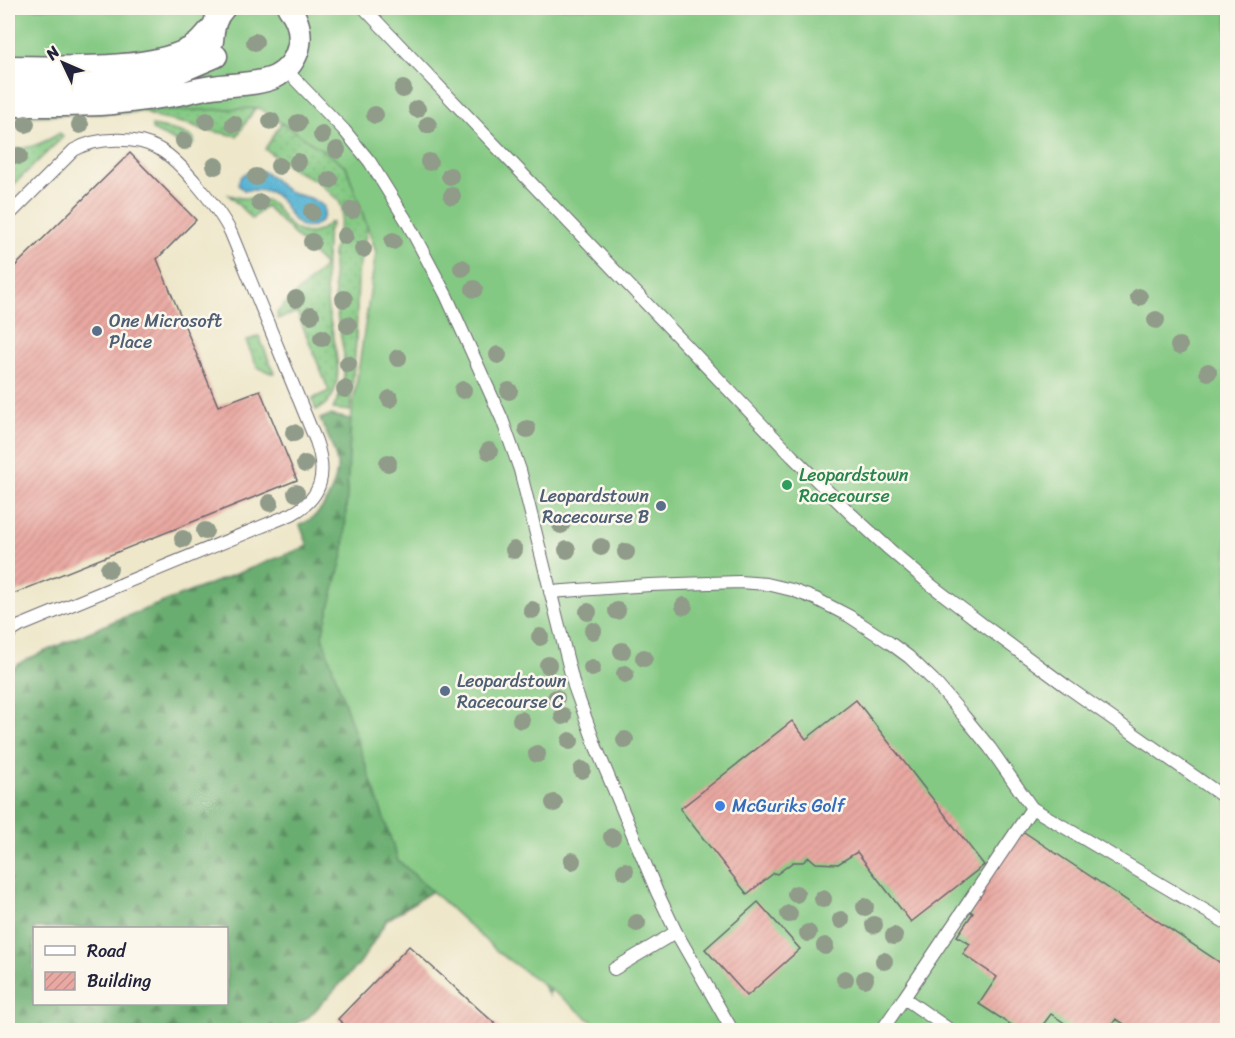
<svg xmlns="http://www.w3.org/2000/svg" width="1235" height="1038" font-family="Sriracha,sans-serif">
	<style>
		.grass { fill: url(#grass-dots); stroke: #53765f; stroke-width: 1.5 }
		.forest { fill: url(#forest-firs); stroke: #466856; stroke-width: 1.5; fill-rule: evenodd }
		.pitch { fill: #84c983; stroke: #53765f; stroke-width: 1.5 }
		.water { fill: #55b2d3; stroke: #3c6a87; stroke-width: 1.5 }
		.building { fill: url(#building-hatch) }
		.lines { fill: none; stroke-linecap: round; stroke-linejoin: round }
		.lane-casing { stroke: #69676d; stroke-width: 14 }
		.street-casing { stroke: #69676d; stroke-width: 25 }
		.lane { stroke: #fff; stroke-width: 12 }
		.street { stroke: #fff; stroke-width: 22 }
		.tree { fill: #909b89 }
		.service-dot { fill: #5c6f8a; stroke: #fbf7ec; stroke-width: 2 }
		.leisure-dot { fill: #2e9e5b; stroke: #fbf7ec; stroke-width: 2 }
		.shop-dot { fill: #3f7fe0; stroke: #fbf7ec; stroke-width: 2 }
		.labels { text-anchor: middle; stroke-width: 5; stroke-linejoin: round; paint-order: stroke }
		.service-label { font-size: 18px; fill: #4e5e75; stroke: #fbf7ec; text-anchor: start }
		.leisure-label { font-size: 18px; fill: #27864d; stroke: #fbf7ec; text-anchor: start }
		.shop-label { font-size: 18px; fill: #366cbe; stroke: #fbf7ec; text-anchor: start }
	</style>
	<defs>
		<pattern id="grass-dots" width="8" height="8" patternUnits="userSpaceOnUse" patternTransform="scale(1.5)"><rect width="8" height="8" fill="#84c983"/><path d="M2 2h.1M6 6h.1" fill="none" stroke="#72ac72" stroke-width="1.8" stroke-linecap="round"/></pattern>
		<pattern id="forest-firs" width="22" height="20" patternUnits="userSpaceOnUse" patternTransform="scale(1.5)"><rect width="22" height="20" fill="#6bad71"/><path d="M5 1l3.5 6h-7zM16 11l3.5 6h-7z" fill="#588c5e"/></pattern>
		<pattern id="building-hatch" width="6" height="6" patternUnits="userSpaceOnUse" patternTransform="scale(1.5)"><rect width="6" height="6" fill="#e9a8a1"/><path d="M-1 1l2-2M0 6l6-6M5 7l2-2" fill="none" stroke="#c8908c"/></pattern>
	</defs>
	<rect width="100%" height="100%" fill="#fbf7ec"/>
	<filter id="ink" filterUnits="userSpaceOnUse"><feTurbulence type="fractalNoise" baseFrequency=".0167" numOctaves="2"/><feDisplacementMap in="SourceGraphic" scale="12" xChannelSelector="R" yChannelSelector="G"/><feConvolveMatrix kernelMatrix="1 2 1 2 8 2 1 2 1" color-interpolation-filters="sRGB"/></filter>
	<filter id="wash" filterUnits="userSpaceOnUse"><feTurbulence type="fractalNoise" baseFrequency=".008" numOctaves="4" result="noise"/><feDisplacementMap in="SourceGraphic" scale="24" xChannelSelector="R" yChannelSelector="G"/><feGaussianBlur stdDeviation="1.35" result="paint"/><feColorMatrix in="noise" values="0 0 0 0 0 0 0 0 0 0 0 0 0 0 0 0 0 1.4 0 .05"/><feComposite in="paint" operator="in"/></filter>
	<g filter="url(#wash)">
		<rect width="100%" height="100%" fill="#eee7ca"/>
		<path class="grass" d="M262 98 237 136 201 129 192 125 158 118 148 114 147 111Z
			M288 112 326 132 371 209 358 274 356 342 350 411 333 409 340 393 344 377V354L336 309 333 268V254L342 217V208L339 201 318 182 291 168 265 149Z
			M152 126C166 129 182 130 194 139V143L186 152 173 140 152 130Z
			M60 133 63 137 8 190V149C28 149 43 144 60 133Z
			M229 195C233 196 238 198 242 198 253 199 261 197 270 202 278 206 280 214 285 220 298 237 317 237 330 222L332 223C331 226 329 229 328 232 327 236 327 241 327 246 325 265 325 283 327 302 330 332 355 394 316 410L312 399 329 391 297 312 278 319 277 313 283 306 323 268 324 265 266 206 252 219Z
			M259 336 274 373H271L257 367 246 341Z"/>
		<path class="forest" d="M330 415 351 419 344 551 550 958 549 996 529 961 437 888 387 920 360 963 309 1017 284 1030H8V672L23 661 112 622 308 546 300 525C304 523 308 521 312 518 326 509 338 480 337 464 335 448 326 433 320 419ZM34 928H226V1004H34Z"/>
		<path class="pitch" d="M8 8H1227V1030H603L562 998 499 953 398 860 322 636 344 551 351 419 376 252 346 166 259 108 8 117Z"/>
		<path class="water" d="M255 170C269 170 276 184 288 191 302 198 312 195 324 207 324 212 325 217 321 221 318 224 313 226 309 227 289 228 288 200 272 193 265 189 253 191 244 190L238 185C239 175 246 172 255 170Z"/>
		<g id="blocks">
			<path class="building" d="M130 153 196 220 157 259 218 406 260 390 297 480 8 596V273Z
				M856 700 984 865 911 922 857 852 838 864 816 863 809 857 803 862H793L777 874 774 873 747 894 680 809 792 721 806 739Z
				M1021 830 1228 968V1030H1134L1116 1019 1108 1030H1075L1051 1014 1039 1030H1019L979 1004 997 977 963 954 970 944 957 936 973 913 968 910Z
				M758 902 800 949 747 996 705 949Z
				M409 946 502 1030H350L338 1019Z"/>
		</g>
	</g>
	<g filter="url(#ink)">
		<use href="#blocks" fill-opacity="0" stroke="#69676d" stroke-width="1.5"/>
		<g class="lines">
			<defs>
				<path id="lane" d="M364 8 792 456 851 514 889 549 931 585 982 624 1066 686 1228 800
					M286 70 344 130 370 162 406 220 446 295 502 419 520 470 574 686 596 747 657 892 676 932 732 1030
					M8 216 74 150C96 137 137 136 159 149 181 161 220 210 231 233L316 441C327 473 323 497 292 514L20 626 12 631 8 635
					M550 592 650 585 739 582 767 584 792 590 816 599 849 616 890 643 909 657 933 680 963 715 990 748 1032 808 1228 924
					M614 969 676 932
					M882 1030 904 998
					M950 1030 904 998 1032 808"/>
				<path id="street" d="M212 41C213 28 215 17 224 8
					M8 67C56 67 158 73 197 44 203 39 208 32 213 27
					M8 86 117 83 169 76 216 56
					M8 105C42 105 78 106 113 103 131 101 149 99 167 96 182 94 197 89 212 87 231 84 258 85 275 77 302 63 307 30 289 8"/>
			</defs>
			<use href="#lane" class="lane-casing"/>
			<use href="#street" class="street-casing"/>
			<use href="#lane" class="lane"/>
			<use href="#street" class="street"/>
		</g>
		<g class="tree">
			<circle cx="255" cy="42" r="9"/>
			<circle cx="403" cy="89" r="9"/>
			<circle cx="417" cy="109" r="9"/>
			<circle cx="375" cy="115" r="9"/>
			<circle cx="207" cy="121" r="9"/>
			<circle cx="271" cy="121" r="9"/>
			<circle cx="298" cy="123" r="9"/>
			<circle cx="26" cy="124" r="9"/>
			<circle cx="234" cy="124" r="9"/>
			<circle cx="80" cy="125" r="9"/>
			<circle cx="428" cy="125" r="9"/>
			<circle cx="322" cy="135" r="9"/>
			<circle cx="184" cy="141" r="9"/>
			<circle cx="337" cy="150" r="9"/>
			<circle cx="19" cy="156" r="9"/>
			<circle cx="298" cy="162" r="9"/>
			<circle cx="429" cy="162" r="9"/>
			<circle cx="215" cy="166" r="9"/>
			<circle cx="279" cy="166" r="9"/>
			<circle cx="450" cy="176" r="9"/>
			<circle cx="256" cy="177" r="9"/>
			<circle cx="330" cy="180" r="9"/>
			<circle cx="452" cy="196" r="9"/>
			<circle cx="260" cy="203" r="9"/>
			<circle cx="352" cy="210" r="9"/>
			<circle cx="312" cy="212" r="9"/>
			<circle cx="345" cy="236" r="9"/>
			<circle cx="393" cy="241" r="9"/>
			<circle cx="312" cy="242" r="9"/>
			<circle cx="363" cy="249" r="9"/>
			<circle cx="462" cy="268" r="9"/>
			<circle cx="474" cy="289" r="9"/>
			<circle cx="1139" cy="297" r="9"/>
			<circle cx="296" cy="299" r="9"/>
			<circle cx="344" cy="299" r="9"/>
			<circle cx="311" cy="315" r="9"/>
			<circle cx="1156" cy="320" r="9"/>
			<circle cx="348" cy="325" r="9"/>
			<circle cx="322" cy="338" r="9"/>
			<circle cx="1179" cy="346" r="9"/>
			<circle cx="498" cy="355" r="9"/>
			<circle cx="398" cy="358" r="9"/>
			<circle cx="348" cy="364" r="9"/>
			<circle cx="1208" cy="372" r="9"/>
			<circle cx="345" cy="389" r="9"/>
			<circle cx="463" cy="390" r="9"/>
			<circle cx="509" cy="391" r="9"/>
			<circle cx="390" cy="399" r="9"/>
			<circle cx="527" cy="429" r="9"/>
			<circle cx="294" cy="433" r="9"/>
			<circle cx="489" cy="451" r="9"/>
			<circle cx="388" cy="463" r="9"/>
			<circle cx="305" cy="464" r="9"/>
			<circle cx="296" cy="493" r="9"/>
			<circle cx="270" cy="503" r="9"/>
			<circle cx="561" cy="525" r="9"/>
			<circle cx="205" cy="531" r="9"/>
			<circle cx="183" cy="539" r="9"/>
			<circle cx="601" cy="547" r="9"/>
			<circle cx="514" cy="550" r="9"/>
			<circle cx="567" cy="550" r="9"/>
			<circle cx="626" cy="552" r="9"/>
			<circle cx="109" cy="569" r="9"/>
			<circle cx="684" cy="606" r="9"/>
			<circle cx="532" cy="610" r="9"/>
			<circle cx="617" cy="611" r="9"/>
			<circle cx="588" cy="612" r="9"/>
			<circle cx="593" cy="631" r="9"/>
			<circle cx="540" cy="637" r="9"/>
			<circle cx="622" cy="651" r="9"/>
			<circle cx="644" cy="658" r="9"/>
			<circle cx="548" cy="665" r="9"/>
			<circle cx="592" cy="668" r="9"/>
			<circle cx="625" cy="674" r="9"/>
			<circle cx="556" cy="698" r="9"/>
			<circle cx="563" cy="716" r="9"/>
			<circle cx="521" cy="720" r="9"/>
			<circle cx="625" cy="740" r="9"/>
			<circle cx="570" cy="741" r="9"/>
			<circle cx="537" cy="754" r="9"/>
			<circle cx="582" cy="770" r="9"/>
			<circle cx="554" cy="803" r="9"/>
			<circle cx="612" cy="837" r="9"/>
			<circle cx="572" cy="861" r="9"/>
			<circle cx="625" cy="871" r="9"/>
			<circle cx="796" cy="894" r="9"/>
			<circle cx="823" cy="899" r="9"/>
			<circle cx="865" cy="907" r="9"/>
			<circle cx="789" cy="914" r="9"/>
			<circle cx="841" cy="920" r="9"/>
			<circle cx="637" cy="923" r="9"/>
			<circle cx="874" cy="925" r="9"/>
			<circle cx="808" cy="933" r="9"/>
			<circle cx="894" cy="936" r="9"/>
			<circle cx="825" cy="946" r="9"/>
			<circle cx="884" cy="961" r="9"/>
			<circle cx="845" cy="979" r="9"/>
			<circle cx="865" cy="979" r="9"/>
		</g>
	</g>
	<g class="service-dot">
		<circle cx="97" cy="331" r="6"/>
		<circle cx="661" cy="506" r="6"/>
		<circle cx="445" cy="691" r="6"/>
	</g>
	<circle class="leisure-dot" cx="787" cy="485" r="6"/>
	<circle class="shop-dot" cx="720" cy="806" r="6"/>
	<g class="labels">
		<g class="service-label">
			<text x="109" y="327">One Microsoft<tspan x="109" dy="21">Place</tspan></text>
			<text x="649" y="502" text-anchor="end">Leopardstown<tspan x="649" dy="21">Racecourse B</tspan></text>
			<text x="457" y="687">Leopardstown<tspan x="457" dy="21">Racecourse C</tspan></text>
		</g>
		<g class="leisure-label">
			<text x="799" y="481">Leopardstown<tspan x="799" dy="21">Racecourse</tspan></text>
		</g>
		<g class="shop-label">
			<text x="732" y="812">McGuriks Golf</text>
		</g>
	</g>
	<rect width="1235" height="1038" fill="none" stroke="#fbf7ec" stroke-width="30"/>
	<rect x="33" y="927" width="195" height="78" fill="#fbf7ec" stroke="#a4a2a5" stroke-width="1.5"/>
	<rect x="45" y="946" width="30" height="9" fill="#ffffff" stroke="#a4a2a5" stroke-width="1.5"/>
	<text x="87" y="957" font-size="18" fill="#22223b">Road</text>
	<rect x="45" y="972" width="30" height="18" fill="url(#building-hatch)" stroke="#a4a2a5" stroke-width="1.5"/>
	<text x="87" y="987" font-size="18" fill="#22223b">Building</text>
	<g transform="translate(63 63) rotate(314)" stroke="#fbf7ec" stroke-width="4.5" paint-order="stroke">
	<path d="M0-4.5L10 22L0 15L-10 22Z" fill="#22223b"/>
	<text y="-9" font-size="16" font-weight="bold" text-anchor="middle" fill="#22223b">N</text>
	</g>
</svg>
